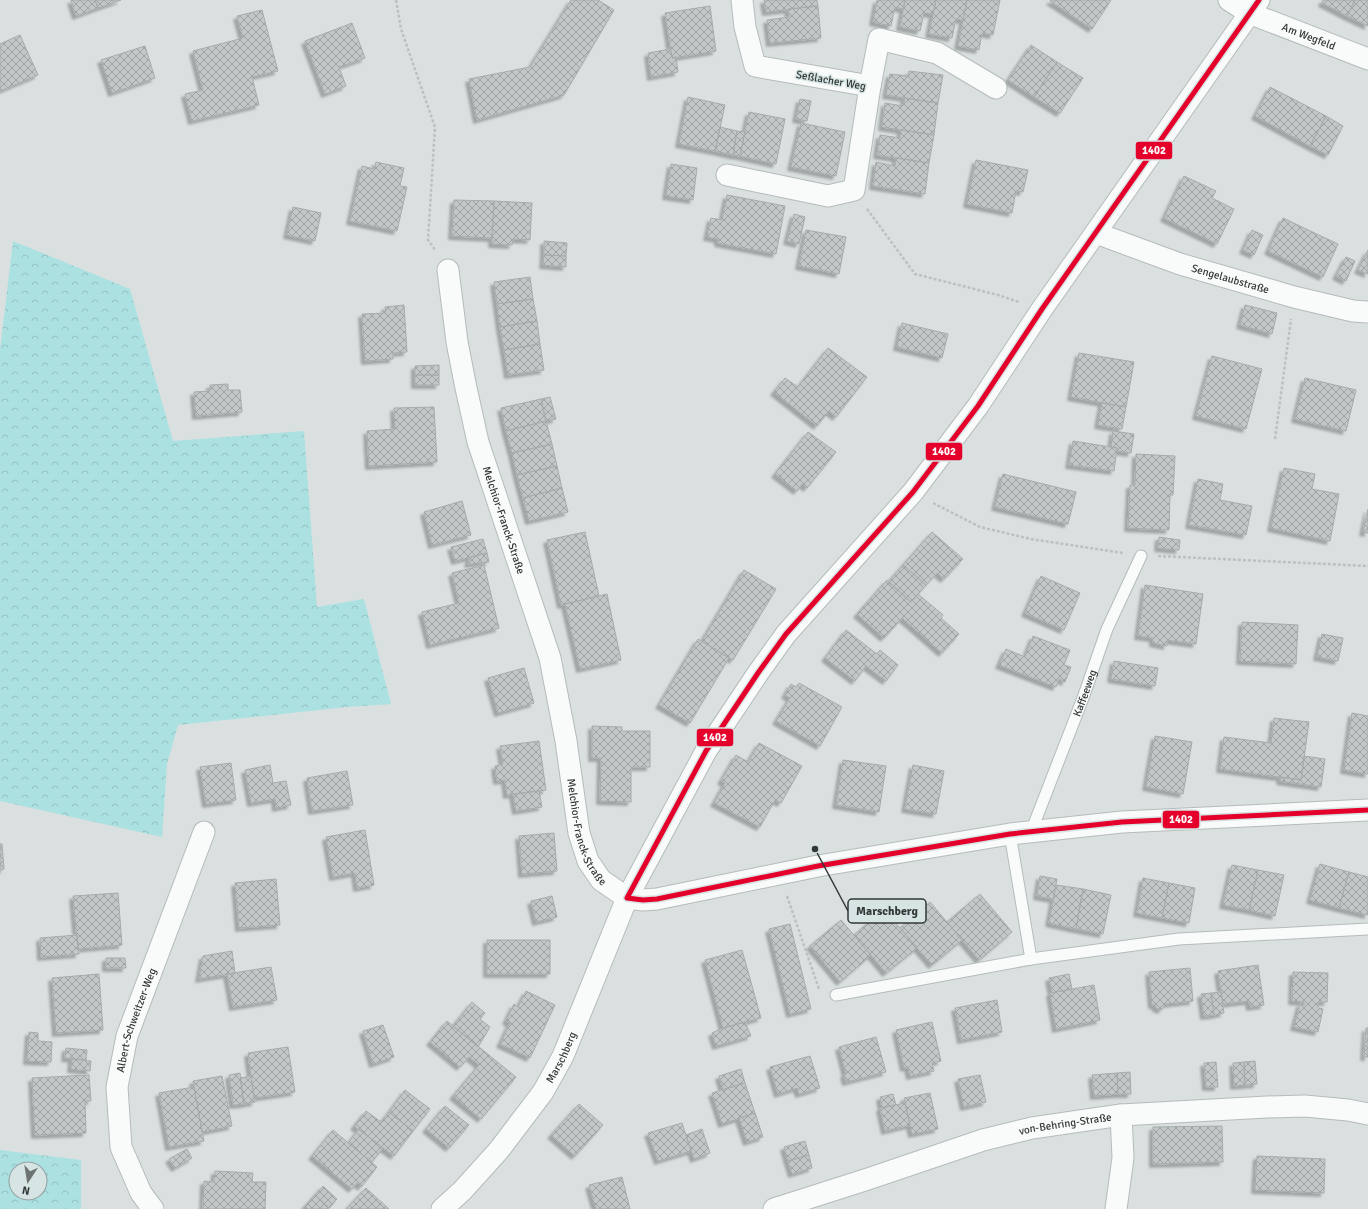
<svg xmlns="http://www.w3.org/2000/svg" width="1368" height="1209" font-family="Signika,sans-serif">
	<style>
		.forest { fill: url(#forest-crowns); fill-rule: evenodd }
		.building { fill: url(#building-cross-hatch); stroke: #a6abab; filter: url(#shadow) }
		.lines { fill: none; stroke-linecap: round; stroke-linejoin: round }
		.lane-casing { stroke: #b5bbbb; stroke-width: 13 }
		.street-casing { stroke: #b5bbbb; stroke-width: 23 }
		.path { stroke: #bdc0c0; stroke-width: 2.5; stroke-dasharray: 3 2; stroke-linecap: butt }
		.lane { stroke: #f9fafa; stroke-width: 11 }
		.street { stroke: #f9fafa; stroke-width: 21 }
		.bus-1-casing { stroke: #d6e4e4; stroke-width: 8 }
		.bus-1 { stroke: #e4002b; stroke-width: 5 }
		.labels { text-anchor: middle; stroke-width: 3; stroke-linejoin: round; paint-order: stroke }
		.street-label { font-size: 11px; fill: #323737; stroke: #d6e4e4 }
		.leader { fill: none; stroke: #323737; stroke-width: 1.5 }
		.callout-dot { fill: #323737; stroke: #d6e4e4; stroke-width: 1.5 }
		.callout { fill: #d6e4e4; stroke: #323737; stroke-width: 1.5 }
		.callout-label { font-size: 12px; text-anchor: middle; font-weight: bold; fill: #323737 }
		.line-badge { stroke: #d6e4e4; stroke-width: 1.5 }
		.badge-label { font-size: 11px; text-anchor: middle; font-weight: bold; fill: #fff }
	</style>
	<defs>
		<pattern id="forest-crowns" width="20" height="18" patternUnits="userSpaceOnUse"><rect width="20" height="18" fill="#abe1e1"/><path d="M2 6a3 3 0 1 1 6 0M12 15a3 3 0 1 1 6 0" fill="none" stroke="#94c2c2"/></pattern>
		<pattern id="building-cross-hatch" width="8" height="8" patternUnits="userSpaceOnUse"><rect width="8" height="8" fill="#c2c7c7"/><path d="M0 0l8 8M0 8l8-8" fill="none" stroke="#9ea2a2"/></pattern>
		<filter id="shadow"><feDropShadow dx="-3.5" dy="3.5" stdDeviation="1" flood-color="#0004"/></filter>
	</defs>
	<rect width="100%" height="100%" fill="#dae0e0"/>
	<path class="forest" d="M13 241 130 289 173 441 304 431 317 607 364 599 391 704 347 707 178 725 167 764 162 837 0 801V350Z
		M0 1150 81 1160V1209H0ZM16 1169H40V1193H16Z"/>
	<path class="building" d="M71 0H95L98 8 76 16Z
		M95 0H121L98 8Z
		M571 0H598L614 10 564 95 477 120 469 79 530 67Z
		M764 0H817L818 6 766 12Z
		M877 0H905L903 9 895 7 891 26 873 22Z
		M905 0H936L933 14 924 13 920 31 900 27Z
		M936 0H967L963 20 956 19 952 38 929 34Z
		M967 0H1000L993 35 982 33 979 50 958 46Z
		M1051 0H1111L1092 29 1050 1Z
		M1323 0H1355L1347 16 1322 3Z
		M1355 0H1368V26L1347 16Z
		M710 6 716 51 672 58 665 13Z
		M818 6 821 38 770 43 767 20 789 17 788 9Z
		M262 10 278 71 252 77 259 105 192 121 185 94 203 90 193 51 243 38 237 16Z
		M352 23 365 58 339 67 346 86 325 94 305 41Z
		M20 35 38 75 0 91V44Z
		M1031 45 1057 62 1034 97 1008 80Z
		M145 46 155 78 112 93 101 60Z
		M670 49 672 58 676 57 678 72 651 77 648 53Z
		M1057 62 1083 78 1060 113 1034 97Z
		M909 71 943 75 938 103 886 95 890 74 908 76Z
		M1270 87 1326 116 1310 146 1255 116Z
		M688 97 725 105 715 151 679 144Z
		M905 98 938 103 934 135 882 127 885 103 903 106Z
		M800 99 811 101 807 121 796 119Z
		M749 112 785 119 776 164 740 156Z
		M1326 116 1343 126 1328 155 1310 146Z
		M801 123 845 132 836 176 791 167Z
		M720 127 737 131 733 155 715 151Z
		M901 130 934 135 929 163 877 155 880 135 900 138Z
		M737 131 745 132 740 156 733 155Z
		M896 158 929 163 925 194 873 186 876 162 895 166Z
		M976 160 1028 170 1023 192 1016 191 1012 213 967 204Z
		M376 162 404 168 400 186 407 187 397 231 350 221 362 166 374 169Z
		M671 164 697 168 693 200 666 196Z
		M1184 176 1216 191 1212 198 1234 209 1217 244 1164 218Z
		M727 195 785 206 776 254 718 243V239L707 237 711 218 722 220Z
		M454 200 494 201 492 238 452 236Z
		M494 201 532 203 530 240 513 239 512 245 492 244Z
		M293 207 321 213 315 241 287 235Z
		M794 214 805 217 799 244 787 241Z
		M1283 218 1338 244 1323 277 1268 251Z
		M806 230 846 237 839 274 799 266Z
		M1252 230 1263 235 1254 255 1243 250Z
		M544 241 567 243 566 256 544 255Z
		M1368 250V274L1358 270Z
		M544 255 566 256V267L543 265Z
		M1346 257 1355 261 1346 281 1336 276Z
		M530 277 533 299 497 304 494 282Z
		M533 299 537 321 500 327 497 304Z
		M404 305 407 352 393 353V359L365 361 362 314 386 313 385 307Z
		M1245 305 1277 313 1272 334 1240 325Z
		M537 321 540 344 504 350 500 327Z
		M902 323 948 334 942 358 897 347Z
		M540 344 544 370 508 375 504 350Z
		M828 348 867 377 836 417 829 411 817 426 774 392 785 378 798 387Z
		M1079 353 1134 362 1126 407 1071 397Z
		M1212 356 1262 369 1246 429 1196 416Z
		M439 365V375H415V366Z
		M415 375H439V385H415Z
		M1305 378 1356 390 1346 431 1295 419Z
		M228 384V390H240L242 412 196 416 194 392 210 391V385Z
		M550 397 556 419 546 421 541 399Z
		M541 399 546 421 506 431 501 408Z
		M1102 403 1126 407 1122 429 1098 425Z
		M434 407 437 462 369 466 367 431 395 429 394 408Z
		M546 421 552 444 512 453 506 431Z
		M1113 431 1134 434 1131 453 1117 451V448L1111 447Z
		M808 432 836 452 807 488 802 484 797 491 775 474Z
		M1073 441 1117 448 1114 471 1069 465Z
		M552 444 557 466 517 475 512 453Z
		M1136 454 1175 456 1173 495H1170L1169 530 1128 528 1130 485H1135Z
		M557 466 562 488 523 498 517 475Z
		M1284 468 1315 474 1312 489 1339 494 1330 541 1271 528Z
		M1003 474 1076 492 1068 524 995 507Z
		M1198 479 1223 484 1220 500 1252 506 1246 535 1189 525Z
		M562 488 568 512 529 521 523 498Z
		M462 501 471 535 432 545 424 512Z
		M1368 509V533L1363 532Z
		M585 532 599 596 561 605 547 540Z
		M932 532 963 559 944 579 937 573 926 585 903 565Z
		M1159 537 1180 540 1179 550 1158 548Z
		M483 539 487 553 455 561 451 547Z
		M487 553 489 562 468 564 470 557Z
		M484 565 499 628 430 645 422 612 459 603 452 573Z
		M903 565 926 585 911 602 888 582Z
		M744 570 776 589 733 660 702 641Z
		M1041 576 1080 593 1064 630 1025 613Z
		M887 580 911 602 918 594 943 615 941 618 959 634 942 653 902 618 884 638 857 614Z
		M1145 585 1203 594 1196 644 1167 640V646L1153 643V638L1138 636Z
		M607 594 621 660 580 669 565 604Z
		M1242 622 1298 625 1296 664 1240 661Z
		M846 630 877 654 880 650 898 665 886 681 866 666 855 681 825 658Z
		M1322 634 1343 638 1338 661 1317 657Z
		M1033 636 1070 650 1064 665 1071 667 1065 682 1059 679 1056 687 999 665 1006 649 1025 657Z
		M698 639 729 658 690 723 659 705Z
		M1114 661 1158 668 1155 686 1111 679Z
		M524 668 534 703 498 713 488 678Z
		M799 683 842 707 820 746 776 721 790 698 785 695 791 684 796 687Z
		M1352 713 1368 716V774L1344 770Z
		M1274 718 1309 722 1301 780 1220 769 1224 737 1271 743Z
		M592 726 622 727V731H650V767H631V802L600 801 601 758H592Z
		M1155 736 1192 742 1183 794 1146 787Z
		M539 741 546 790 507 795 505 780 497 781 495 766 503 764 500 746Z
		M759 743 802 766 781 803 775 800 760 827 714 803 725 783 721 781 736 755 748 762Z
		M1304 756 1325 759 1321 787 1280 781 1281 777 1301 780Z
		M843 760 886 766 879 812 836 805Z
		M231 763 236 800 206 804 200 767Z
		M270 765 273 783 286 781 291 805 276 808 275 799 251 803 245 770Z
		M913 765 944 771 936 814 905 809Z
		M347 771 353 805 312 811 307 778Z
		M539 791 542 807 516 811 513 794Z
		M365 830 374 885 357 888 355 873 333 877 326 837Z
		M554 833 557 871 522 874 519 836Z
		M0 844H2L4 869 0 870Z
		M1320 864 1349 872 1339 908 1310 900Z
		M1232 865 1258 870 1249 910 1223 905Z
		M1258 870 1284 875 1275 916 1249 910Z
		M1349 872 1368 877V915L1339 908Z
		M1040 876 1057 879 1053 899 1037 896Z
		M1143 878 1169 883 1162 918 1137 913Z
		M276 879 280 925 239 928 235 883Z
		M1169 883 1195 888 1189 923 1162 918Z
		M1056 885 1083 889 1076 929 1049 923Z
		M1083 889 1111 895 1103 934 1076 929Z
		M118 893 122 945 78 949 73 896Z
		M980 894 1012 932 979 960 947 922Z
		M552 896 557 917 536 922 531 901Z
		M930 902 962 940 932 965 900 928Z
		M884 909 917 948 886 973 854 935Z
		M841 920 871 955 840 982 810 946Z
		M790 924 811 1009 790 1014 769 929Z
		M77 935 79 954 41 957 40 938Z
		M487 940H550V974H487Z
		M742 950 761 1018 723 1028 705 960Z
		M232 951 235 973 199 979 203 956Z
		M106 958H125L126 968H106Z
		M1258 965 1264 1005 1250 1007 1249 1001 1223 1004 1218 971Z
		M271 967 277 1000 233 1007 227 974Z
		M1190 968 1193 1001 1165 1004 1164 1007 1161 1010 1156 1008 1155 1005H1152L1149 972Z
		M1293 972 1328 973 1327 1002H1318V1008L1323 1009 1318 1032 1294 1027 1300 1004 1304 1005V1002L1292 1001Z
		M99 974 103 1030 56 1033 52 978Z
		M1069 974 1072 989 1052 993 1049 978Z
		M1094 985 1100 1020 1056 1029 1050 993Z
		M526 991 555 1005 530 1058 500 1044 510 1023 506 1021 514 1004 518 1007Z
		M1221 992 1224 1013 1214 1015 1211 993Z
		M1211 993 1214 1015 1204 1016 1201 994Z
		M997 1000 1002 1032 961 1040 955 1008Z
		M472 1002 485 1013 480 1019 490 1027 478 1047 453 1026Z
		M447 1021 516 1077 481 1119 453 1096 479 1065 469 1057 460 1067 430 1042Z
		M745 1022 751 1036 716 1046 712 1033 723 1028Z
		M932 1022 941 1061 932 1063 934 1071 910 1076 908 1067 904 1068 896 1030Z
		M383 1025 394 1057 373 1064 363 1031Z
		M1366 1028H1368V1057H1364Z
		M29 1032 38 1033V1041L52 1042 51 1062 27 1061Z
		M876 1037 886 1072 846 1082 844 1074H846L839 1047Z
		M288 1047 295 1092 254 1098 248 1053Z
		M66 1048 87 1050 86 1060 65 1058Z
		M810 1056 820 1088 799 1094 797 1088 778 1094 770 1067Z
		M72 1059 91 1061 90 1071 71 1069Z
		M1255 1061 1257 1084 1245 1085 1244 1062Z
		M1216 1062 1218 1087H1206L1204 1063Z
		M1244 1062 1245 1085 1234 1086 1233 1063Z
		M741 1069 745 1083 723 1090 719 1076Z
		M1130 1072 1131 1094H1118L1117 1073Z
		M240 1073 244 1104 233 1105 229 1075Z
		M1117 1073 1118 1094 1094 1096 1092 1075Z
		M89 1075 91 1101H85L86 1133 35 1135 32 1078Z
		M980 1075 986 1102 964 1107 958 1079Z
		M222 1076 232 1126 202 1132 193 1081Z
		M251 1076 255 1102 244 1104 240 1078Z
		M745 1083 755 1113 722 1124 712 1093Z
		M194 1087 204 1141 169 1147 159 1093Z
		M405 1090 430 1109 413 1131 389 1112Z
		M930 1093 938 1129 912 1134 904 1098Z
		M893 1094 896 1105 882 1108 880 1097Z
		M905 1103 910 1125 885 1131 880 1108Z
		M579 1104 603 1125 575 1156 551 1135Z
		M445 1106 469 1125 449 1148 426 1129Z
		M366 1111 381 1122 389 1112 413 1131 394 1156 354 1126Z
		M755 1113 763 1137 747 1142 739 1118Z
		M682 1123 691 1151 658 1161 648 1133Z
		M1222 1126 1223 1162 1153 1164V1127Z
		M359 1129 383 1148 372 1162 348 1143Z
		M702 1129 710 1153 694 1159 686 1135Z
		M333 1130 377 1167 361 1187 357 1183 352 1189 312 1156Z
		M805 1141 809 1155 788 1161 784 1147Z
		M187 1149 192 1158 175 1168 169 1159Z
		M809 1155 812 1168 792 1174 788 1161Z
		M1257 1156 1325 1159 1324 1193 1255 1190Z
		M215 1171 253 1173 252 1182H266L265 1209H203L204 1181 214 1182Z
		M622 1177 630 1209H596L589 1185Z
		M323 1186 337 1199 329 1208 315 1195Z
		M366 1188 389 1209H346Z
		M315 1195 329 1208 328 1209H308L305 1206Z"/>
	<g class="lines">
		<defs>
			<g id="lane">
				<path id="s1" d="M1031 832 1083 698 1107 629 1141 556"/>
				<path d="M1010 834 1031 959"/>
				<path d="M836 995 1031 959 1179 939 1368 929"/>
			</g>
			<g id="street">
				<path id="s2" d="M1229 0 1249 13 1368 59"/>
				<path d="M870 86 879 39 937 53 996 88"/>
				<path d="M727 175 828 196 854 190 870 86 755 66 745 27 742 0"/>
				<path id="s3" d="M1096 233 1180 264 1294 297 1353 311 1368 312"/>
				<path id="s4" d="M448 270 457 342 466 388 478 442 550 658 566 741 579 833 588 861 601 880 627 898"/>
				<path d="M627 898 643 900 657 899 818 866 1010 834 1122 822 1368 810"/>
				<path id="s5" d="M153 1209 141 1193 121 1147 117 1087 127 1036 204 832"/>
				<path id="s6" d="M442 1209 462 1191 499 1150 543 1092 563 1056 627 898 706 751 758 673 786 634 913 492 978 406 1042 309 1259 0"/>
				<path id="s7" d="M774 1209 868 1179 983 1140 1032 1128 1121 1115 1267 1107 1305 1106 1348 1110 1368 1114"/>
				<path d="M1116 1209 1123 1158 1121 1115"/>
			</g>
		</defs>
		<use href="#lane" class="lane-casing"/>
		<use href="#street" class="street-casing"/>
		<path class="path" d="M396 0 401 29 435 127 428 240 436 251
			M867 209 915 274 998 295 1019 302
			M1275 439 1291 319
			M933 503 980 527 1031 539 1123 553
			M1158 556 1368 566
			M787 896 819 989"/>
		<use href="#lane" class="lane"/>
		<use href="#street" class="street"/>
		<defs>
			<path id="bus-1" d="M627 898 706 751 758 673 786 634 913 492 978 406 1042 309 1259 0
				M627 898 643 900 657 899 818 866 1010 834 1122 822 1368 810"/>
		</defs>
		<use href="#bus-1" class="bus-1-casing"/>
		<use href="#bus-1" class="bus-1"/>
	</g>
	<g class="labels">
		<g class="street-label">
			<text dy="4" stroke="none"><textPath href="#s2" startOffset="88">Am Wegfeld</textPath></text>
			<text transform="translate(831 80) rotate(10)" y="4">Seßlacher Weg</text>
			<text dy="4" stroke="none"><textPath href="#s3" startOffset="142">Sengelaubstraße</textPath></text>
			<text dy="4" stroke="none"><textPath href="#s4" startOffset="257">Melchior-Franck-Straße</textPath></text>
			<text dy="4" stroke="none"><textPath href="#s1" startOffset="149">Kaffeeweg</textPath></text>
			<text dy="4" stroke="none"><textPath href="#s4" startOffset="581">Melchior-Franck-Straße</textPath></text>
			<text dy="4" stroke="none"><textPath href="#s5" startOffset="200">Albert-Schweitzer-Weg</textPath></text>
			<text dy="4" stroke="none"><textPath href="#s6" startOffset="194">Marschberg</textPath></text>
			<text dy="4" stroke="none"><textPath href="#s7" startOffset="304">von-Behring-Straße</textPath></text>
		</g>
	</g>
	<path class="leader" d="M815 849L848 911"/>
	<circle class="callout-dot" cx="815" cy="849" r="4"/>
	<rect class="callout" x="848" y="899" width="78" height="24" rx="4"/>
	<g class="callout-label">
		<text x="887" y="915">Marschberg</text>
	</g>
	<g class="line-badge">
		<rect x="1135" y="141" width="38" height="19" rx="4" fill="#e4002b"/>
		<rect x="925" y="442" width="38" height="19" rx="4" fill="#e4002b"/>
		<rect x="696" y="728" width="38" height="19" rx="4" fill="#e4002b"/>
		<rect x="1162" y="810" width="38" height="19" rx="4" fill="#e4002b"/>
	</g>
	<g class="badge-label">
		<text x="1154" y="154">1402</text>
		<text x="944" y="455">1402</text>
		<text x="715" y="741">1402</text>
		<text x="1181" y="823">1402</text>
	</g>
	<g transform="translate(28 1181) rotate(192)"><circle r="19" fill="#d6e4e4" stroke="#949f9f"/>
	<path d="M0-3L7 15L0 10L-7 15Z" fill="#6d7272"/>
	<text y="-6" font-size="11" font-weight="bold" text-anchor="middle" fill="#323737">N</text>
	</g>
</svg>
